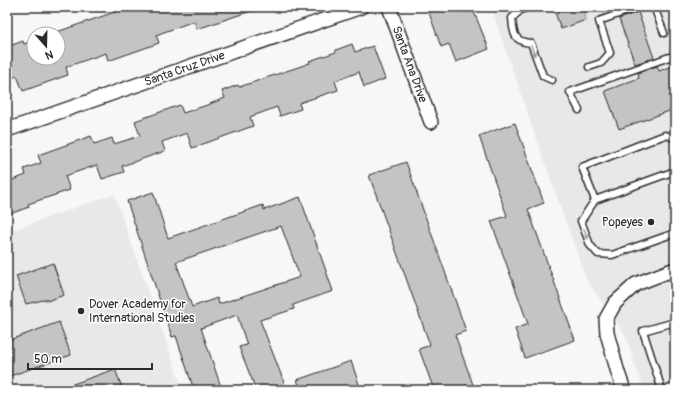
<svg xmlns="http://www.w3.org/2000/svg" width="682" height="397" font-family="Pangolin,sans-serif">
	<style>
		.built { fill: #e8e8e8 }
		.building { fill: #c4c4c4; stroke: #2b2b2b; fill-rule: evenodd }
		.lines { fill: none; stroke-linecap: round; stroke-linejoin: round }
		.service-casing { stroke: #2b2b2b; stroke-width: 9 }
		.minor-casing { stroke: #2b2b2b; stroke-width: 16 }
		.service { stroke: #fff; stroke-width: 6 }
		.minor { stroke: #fff; stroke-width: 13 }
		.oneway { fill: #a0a0a0 }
		.poi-dot { fill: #2b2b2b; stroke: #fff; stroke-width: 1.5 }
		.labels { text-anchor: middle; stroke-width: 3; stroke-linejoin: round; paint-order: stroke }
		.street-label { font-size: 12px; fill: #2b2b2b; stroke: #fff }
		.poi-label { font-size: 12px; fill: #2b2b2b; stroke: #fff; text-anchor: end }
	</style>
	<rect width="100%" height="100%" fill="#f7f7f7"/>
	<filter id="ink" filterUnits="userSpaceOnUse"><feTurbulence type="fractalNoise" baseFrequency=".025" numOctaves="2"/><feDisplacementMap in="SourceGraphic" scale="8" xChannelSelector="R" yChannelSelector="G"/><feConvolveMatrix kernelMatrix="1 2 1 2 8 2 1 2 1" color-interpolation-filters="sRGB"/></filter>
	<g filter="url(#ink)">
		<path class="built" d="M500 7H675V390H644L625 335 586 279 543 158 492 10Z
			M114 194 183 390H7V232Z"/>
		<path class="building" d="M129 7H253L254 10 197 29 194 21 156 35 159 43 108 61 106 53 66 67 68 75 23 91 17 76 7 80V47L23 41 24 44 34 40V58H58V34H51Z
			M427 7H472L489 49 456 62 449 44 441 47Z
			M553 7H582L586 20 561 29Z
			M638 12 654 58 635 64 619 19Z
			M352 44 355 52 373 46 385 79 364 87 359 72 335 81 338 90 299 103 301 109 280 116 277 107 250 117 253 126 192 148 187 133 162 142 165 151 122 166 124 172 102 179 97 165 65 176 70 190 28 204 29 207 7 215V182L26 175 24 169 41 163 38 155 91 136 94 144 112 138 114 144 140 136 135 121 180 105 183 113 207 105 225 98 222 91 238 85 239 87 310 63 309 61 336 52V50Z
			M675 65V109L619 129 605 91 639 78 638 73 657 66 659 71Z
			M515 123 544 203 528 209 575 340 525 358 515 329 528 324 491 221 507 216 479 136Z
			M406 162 466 331 455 335 475 390H434L419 349 430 345 369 175Z
			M153 192 168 238 263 205 264 210 300 197 333 291 293 305 294 309 260 320 287 390H256L239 347 247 345 237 315 201 328 222 390H194L176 336 172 337 127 201ZM281 226 300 277 219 304 217 298 192 307 176 262Z
			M53 263 64 295 47 301V299L26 304 16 276Z
			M59 322 71 355 7 377V341Z
			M351 361 360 387 353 390H301L297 380Z
			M115 369 123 390H62V388Z"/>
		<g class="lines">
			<defs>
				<path id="service" d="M531 7 522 9 512 18C513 33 514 42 531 43L543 76 552 80
					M654 7 664 33
					M589 67 601 63 610 53 599 21 638 7
					M579 110 570 92 675 55
					M675 138 665 135 582 167 595 200 675 171
					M595 200 581 221 590 245 598 254 612 255 675 233
					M662 390 643 331 675 322"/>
				<g id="minor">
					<path id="s1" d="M389 7 431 122"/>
					<path id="s2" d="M7 130 361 7"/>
					<path d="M624 390 618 373 607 333 606 319 615 303 636 284 675 269"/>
				</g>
			</defs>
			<use href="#service" class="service-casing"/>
			<use href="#minor" class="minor-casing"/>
			<use href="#service" class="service"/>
			<use href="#minor" class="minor"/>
		</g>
		<defs><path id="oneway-solid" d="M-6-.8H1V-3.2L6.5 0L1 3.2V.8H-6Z"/></defs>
		<g class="oneway">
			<use href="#oneway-solid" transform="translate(533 51) rotate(70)"/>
			<use href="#oneway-solid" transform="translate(586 234) rotate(69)"/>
		</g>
	</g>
	<g class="poi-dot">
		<circle cx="651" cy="222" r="4"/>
		<circle cx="81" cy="311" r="4"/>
	</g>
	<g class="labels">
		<g class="street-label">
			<text dy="4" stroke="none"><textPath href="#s1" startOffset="61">Santa Ana Drive</textPath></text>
			<text dy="4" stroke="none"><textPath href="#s2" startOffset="188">Santa Cruz Drive</textPath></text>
		</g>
		<g class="poi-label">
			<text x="643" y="226">Popeyes</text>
			<text x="89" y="308" text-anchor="start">Dover Academy for<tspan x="89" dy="14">International Studies</tspan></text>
		</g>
	</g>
	<rect width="682" height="397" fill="none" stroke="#fff" stroke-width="24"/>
	<rect x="12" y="12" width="658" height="373" fill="none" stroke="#2b2b2b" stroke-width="1.5" filter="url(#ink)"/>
	<g transform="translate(46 46) rotate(160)"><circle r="19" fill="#ffffff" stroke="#aaaaaa"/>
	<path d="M0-3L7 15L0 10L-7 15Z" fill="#2b2b2b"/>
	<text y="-6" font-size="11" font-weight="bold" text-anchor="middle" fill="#2b2b2b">N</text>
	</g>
	<path d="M28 363v6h124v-6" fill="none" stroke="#2b2b2b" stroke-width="2"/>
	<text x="34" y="363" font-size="12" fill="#2b2b2b" stroke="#ffffff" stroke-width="3" paint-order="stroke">50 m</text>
</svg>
